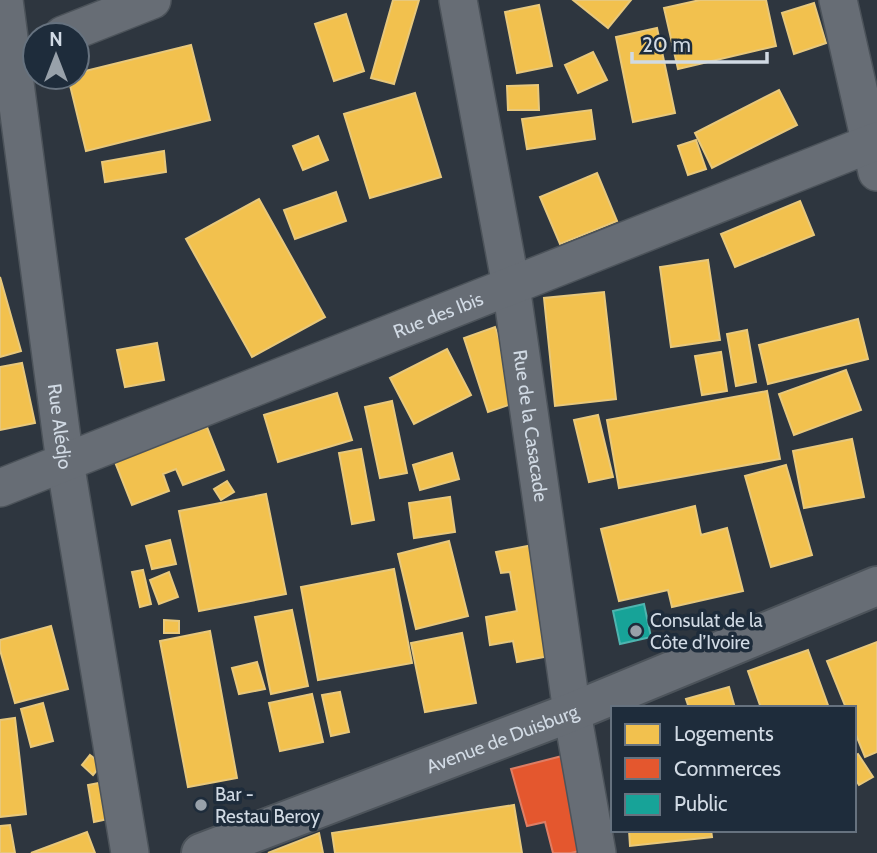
<svg xmlns="http://www.w3.org/2000/svg" width="877" height="853" font-family="Cabin,sans-serif">
	<style>
		.homes { fill: #f2c14e; stroke: #e8c87b; stroke-width: 2 }
		.shops { fill: #e4572e; stroke: #de7e65; stroke-width: 2 }
		.public { fill: #17a398; stroke: #4fb4af; stroke-width: 2 }
		.lines { fill: none; stroke-linecap: round; stroke-linejoin: round }
		.street-casing { stroke: #4c535a; stroke-width: 40 }
		.secondary-casing { stroke: #4c535a; stroke-width: 42 }
		.street { stroke: #676d75; stroke-width: 37 }
		.secondary { stroke: #676d75; stroke-width: 38 }
		.poi-dot { fill: #98a1aa; stroke: #1e2c3b; stroke-width: 2.5 }
		.labels { text-anchor: middle; stroke-width: 7; stroke-linejoin: round; paint-order: stroke }
		.street-label { font-size: 19px; fill: #d1dae4; stroke: #1e2c3b }
		.poi-label { font-size: 19px; fill: #d1dae4; stroke: #1e2c3b; text-anchor: start }
	</style>
	<rect width="100%" height="100%" fill="#2e363f"/>
	<path class="homes" d="M393 0H419L394 84 371 78Z
		M573 0H631L608 28Z
		M700 0H766L776 46 678 69 664 8Z
		M814 3 826 43 794 54 782 13Z
		M539 5 552 66 517 73 505 12Z
		M346 14 364 71 334 81 315 24Z
		M657 28 675 113 633 122 616 37Z
		M191 45 210 120 86 151 68 77H77V73Z
		M593 52 607 80 578 93 565 65Z
		M538 85 539 110H508L507 86Z
		M779 90 797 125 712 168 695 133Z
		M415 93 441 177 370 198 344 114Z
		M591 110 595 139 527 149 522 119Z
		M318 136 328 160 303 170 293 146Z
		M696 140 706 169 688 175 678 146Z
		M164 151 166 172 105 182 102 162Z
		M597 173 617 221 560 244 540 197Z
		M336 192 346 221 295 239 284 210Z
		M259 199 325 317 252 357 186 239Z
		M800 201 814 235 735 267 721 234Z
		M708 260 720 340 671 347 660 267Z
		M0 277 21 351 0 357Z
		M604 292 616 399 555 406 544 298Z
		M858 319 868 359 768 384 759 345Z
		M495 327 520 401 488 412 464 338Z
		M747 330 756 382 736 386 727 334Z
		M157 343 164 380 125 387 117 350Z
		M447 349 471 395 414 424 390 378Z
		M721 352 727 391 702 395 695 356Z
		M22 363 35 423 0 430V367Z
		M846 370 861 410 794 435 779 394Z
		M767 391 780 459 619 488 607 420Z
		M337 393 352 440 278 462 264 415Z
		M392 401 407 473 380 478 365 407Z
		M598 415 613 477 589 482 574 420Z
		M207 427 224 470 183 485 176 469 163 474 169 491 132 505 115 462Z
		M852 439 864 497 804 508 793 451Z
		M361 449 374 520 352 524 339 453Z
		M452 453 459 479 420 490 413 465Z
		M786 465 812 555 771 567 745 476Z
		M227 481 234 492 221 500 214 489Z
		M266 494 286 594 199 611 179 511Z
		M450 497 455 532 414 538 409 503Z
		M695 506 701 535 727 528 743 591 672 607 668 590 619 601 601 529Z
		M170 540 176 564 152 569 146 546Z
		M449 541 468 616 416 629 398 554Z
		M533 545 555 655 517 662 513 641 490 645 486 617 517 611 510 572 501 573 496 552Z
		M394 569 412 663 318 680 301 587Z
		M143 570 151 604 140 607 132 572Z
		M169 572 178 597 159 604 150 580Z
		M292 610 308 686 271 694 255 617Z
		M164 620 179 621V633H164Z
		M51 626 68 689 15 703 0 650V640Z
		M210 631 237 778 188 787 160 641Z
		M462 633 476 703 425 712 411 643Z
		M877 642V752L865 757 854 730V708H846L827 661Z
		M808 650 829 708H761L748 671Z
		M257 662 265 689 239 694 232 668Z
		M729 687 735 708H689L686 699Z
		M340 692 349 732 331 736 322 695Z
		M312 694 323 742 280 751 269 703Z
		M43 703 53 741 31 747 21 709Z
		M15 718 26 814 0 817V720Z
		M858 754 873 777 859 785 854 777V756Z
		M90 755 102 764 93 775 82 765Z
		M104 782 108 819 94 822 88 785Z
		M514 805 522 853H335L332 833Z
		M10 825 15 853H0V826Z
		M629 830H711L712 837 630 846Z
		M87 832 95 853H31Z
		M319 833 323 853H268Z"/>
	<path class="shops" d="M566 755 591 848 571 853H553L545 822 527 826 511 769Z"/>
	<path class="public" d="M644 604 651 637 620 644 613 611Z"/>
	<g class="lines">
		<defs>
			<g id="street">
				<path id="s1" d="M4 0 65 462 130 853"/>
				<path id="s2" d="M458 0 511 286 572 712 597 853"/>
				<path d="M838 0 877 172"/>
				<path d="M63 35 152 0"/>
				<path id="s3" d="M0 488 877 141"/>
			</g>
			<g id="secondary">
				<path id="s4" d="M201 853 572 712 877 586"/>
			</g>
		</defs>
		<use href="#street" class="street-casing"/>
		<use href="#secondary" class="secondary-casing"/>
		<use href="#street" class="street"/>
		<use href="#secondary" class="secondary"/>
	</g>
	<g class="poi-dot">
		<circle cx="636" cy="631" r="7"/>
		<circle cx="201" cy="805" r="7"/>
	</g>
	<g class="labels">
		<g class="street-label">
			<text dy="7" stroke="none"><textPath href="#s3" startOffset="471">Rue des Ibis</textPath></text>
			<text dy="7" stroke="none"><textPath href="#s2" startOffset="432">Rue de la Casacade</textPath></text>
			<text dy="7" stroke="none"><textPath href="#s1" startOffset="430">Rue Alédjo</textPath></text>
			<text dy="7" stroke="none"><textPath href="#s4" startOffset="322">Avenue de Duisburg</textPath></text>
		</g>
		<g class="poi-label">
			<text x="650" y="627">Consulat de la<tspan x="650" dy="22">Côte d’Ivoire</tspan></text>
			<text x="215" y="801">Bar -<tspan x="215" dy="22">Restau Beroy</tspan></text>
		</g>
	</g>
	<rect x="611" y="706" width="245" height="126" fill="#1e2c3b" stroke="#66727f" stroke-width="2"/>
	<rect x="625" y="724" width="35" height="21" fill="#f2c14e" stroke="#66727f" stroke-width="2"/>
	<text x="674" y="741" font-size="21" fill="#d1dae4">Logements</text>
	<rect x="625" y="758" width="35" height="21" fill="#e4572e" stroke="#66727f" stroke-width="2"/>
	<text x="674" y="776" font-size="21" fill="#d1dae4">Commerces</text>
	<rect x="625" y="794" width="35" height="21" fill="#17a398" stroke="#66727f" stroke-width="2"/>
	<text x="674" y="811" font-size="21" fill="#d1dae4">Public</text>
	<g transform="translate(56 56)"><circle r="33" fill="#1e2c3b" stroke="#66727f" stroke-width="2"/>
	<path d="M0-5L12 26L0 18L-12 26Z" fill="#98a1aa"/>
	<text y="-10" font-size="19" font-weight="bold" text-anchor="middle" fill="#d1dae4">N</text>
	</g>
	<path d="M632 52v10h135v-10" fill="none" stroke="#d1dae4" stroke-width="3.5"/>
	<text x="642" y="52" font-size="21" fill="#d1dae4" stroke="#1e2c3b" stroke-width="5" paint-order="stroke">20 m</text>
</svg>
